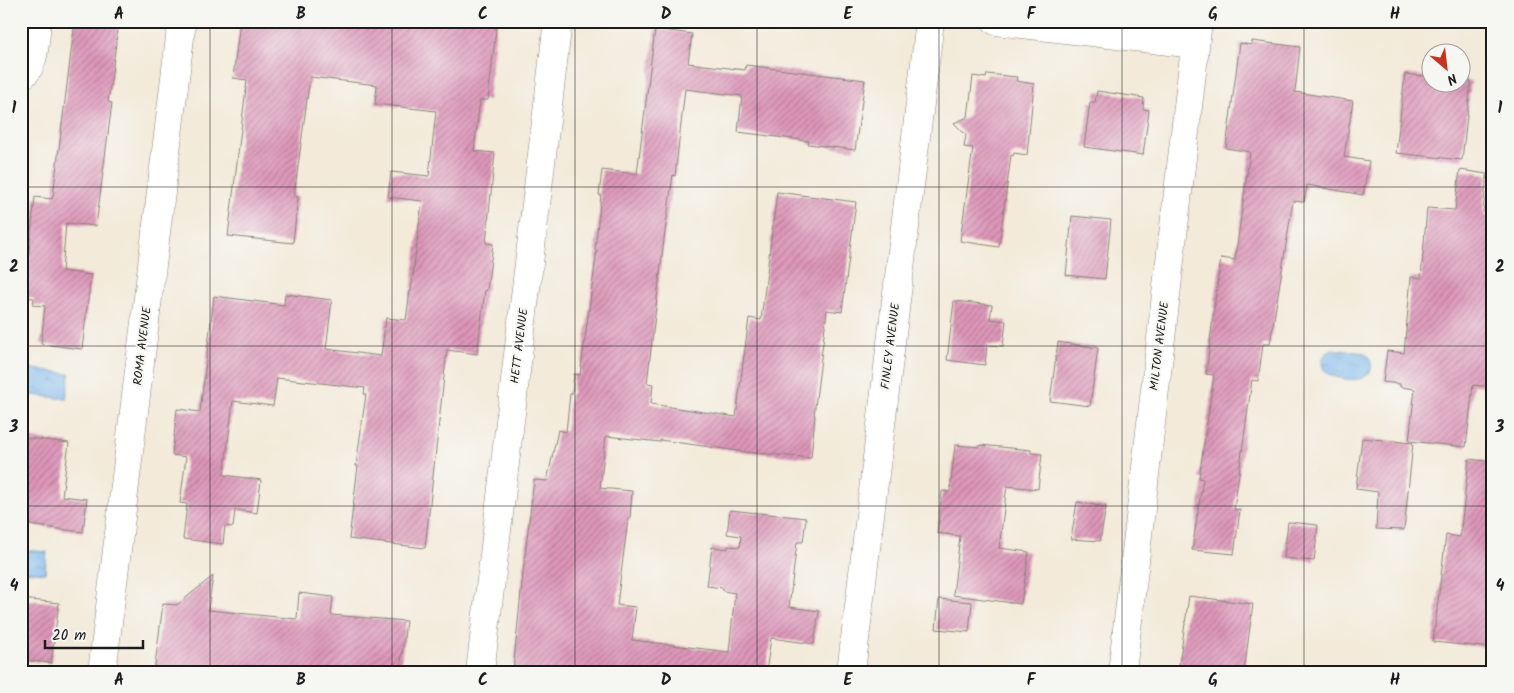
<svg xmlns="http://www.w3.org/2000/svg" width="1514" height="693" font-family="Kalam,sans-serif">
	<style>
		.water { fill: url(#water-ripples); stroke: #4c6a85 }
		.building { fill: url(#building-hatch) }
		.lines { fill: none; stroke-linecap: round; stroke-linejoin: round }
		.minor-casing { stroke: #88837a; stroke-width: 29 }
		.path { stroke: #88837a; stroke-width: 3; stroke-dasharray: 4 4; stroke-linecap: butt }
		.minor { stroke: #fff; stroke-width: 28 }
		.grid { fill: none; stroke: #1c1c1c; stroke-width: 1; stroke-opacity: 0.55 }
		.labels { text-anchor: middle; stroke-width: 4; stroke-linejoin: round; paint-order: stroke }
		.street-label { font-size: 12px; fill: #1c1c1c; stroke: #f6f6f2 }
		.neatline { fill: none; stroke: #1c1c1c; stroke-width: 2 }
		.grid-label { font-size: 16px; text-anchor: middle; font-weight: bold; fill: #1c1c1c }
	</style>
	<defs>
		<pattern id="water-ripples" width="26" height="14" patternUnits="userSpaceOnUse" patternTransform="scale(1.25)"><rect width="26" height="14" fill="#7cb8ee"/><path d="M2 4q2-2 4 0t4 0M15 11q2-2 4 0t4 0" fill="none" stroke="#6595c0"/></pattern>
		<pattern id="building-hatch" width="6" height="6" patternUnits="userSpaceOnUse" patternTransform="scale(1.25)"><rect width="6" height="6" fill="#de97ba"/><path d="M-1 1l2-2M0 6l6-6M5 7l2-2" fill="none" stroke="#b37a96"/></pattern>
	</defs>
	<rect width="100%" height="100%" fill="#f6f6f2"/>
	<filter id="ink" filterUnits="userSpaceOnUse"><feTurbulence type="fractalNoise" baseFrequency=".02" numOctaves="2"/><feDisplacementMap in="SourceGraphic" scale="10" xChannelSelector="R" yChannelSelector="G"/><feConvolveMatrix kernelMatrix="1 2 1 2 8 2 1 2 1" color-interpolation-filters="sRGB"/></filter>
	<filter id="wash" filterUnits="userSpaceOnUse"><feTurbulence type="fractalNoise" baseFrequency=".0096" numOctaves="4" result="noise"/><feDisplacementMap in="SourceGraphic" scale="20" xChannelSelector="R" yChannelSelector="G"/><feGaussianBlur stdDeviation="1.12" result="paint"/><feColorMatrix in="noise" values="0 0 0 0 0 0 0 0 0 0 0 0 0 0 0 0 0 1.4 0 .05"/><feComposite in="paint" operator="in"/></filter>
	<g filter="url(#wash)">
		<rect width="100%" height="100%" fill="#f3ead9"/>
		<path class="water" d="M1332 349 1365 353C1373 360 1375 373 1362 378 1352 382 1323 378 1322 364 1321 357 1326 353 1332 349Z
			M28 368 70 374 66 399 25 394Z
			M21 550 47 552 45 573 21 571Z"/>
		<g id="blocks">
			<path class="building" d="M75 21H119L108 102 112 103 96 226 66 223 62 271 91 275 82 349 41 344 45 306 33 305 34 298 24 297 35 197 52 199 53 196Z
				M240 21H497L488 100H480L474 151 495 153 486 243 493 244 487 290H485L477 354 447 350 425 548 349 539 358 466H356L366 394H364L365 388 277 378 273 406 233 401 224 475 261 480 257 513 235 510 233 527 225 526 223 544 183 539 187 504 180 503 186 457 172 455 177 409 200 412 214 296 284 305 285 294 332 300 326 349 381 356 386 318 406 320 410 291H411L422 201 388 197 391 172 429 176 436 111 375 104 377 85 310 77 294 196 298 197 293 243 228 236 247 80 233 78Z
				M655 29 692 34 688 63 745 70 746 65 865 80 855 150 808 144 809 141 738 132 742 96 685 89 675 176 673 175 664 239 647 383 653 384 651 404 736 417 749 318 761 320 777 192 856 202 842 312 827 310 814 415H815L811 458 746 452 660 440V442L606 436 600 488 632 491 630 519H628L617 605 636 607 632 640 729 652 735 593 723 591V588L707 586 712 547 728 549V546L740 547 741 536 727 534 730 510 806 518 803 542H797L789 607 819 611 814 644 771 638 766 672H513L523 572 534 480 547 481 558 430 566 432 570 394H572L574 374 580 375 597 250H595L601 195H599L602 170 637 174Z
				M1252 41 1300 47 1295 92 1353 101 1344 157 1369 161 1363 195 1307 185 1304 202 1293 201 1270 344H1263L1258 381 1252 380 1234 509 1240 510 1234 554 1192 550 1203 479 1199 478 1214 375 1206 374 1216 293 1221 258 1235 260 1250 152 1226 148 1240 43 1252 45Z
				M987 74 1017 77 1016 81 1034 84 1027 155 1014 153 1013 156 1011 155 999 247 960 241 973 148 964 147 966 135 954 123 968 117 973 76 986 78Z
				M1405 74 1432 77V82H1462V80L1471 81 1462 160 1396 153Z
				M1097 91 1144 98 1143 109 1149 110 1143 155 1084 147 1090 102H1095Z
				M1460 170 1487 174 1483 212 1486 213 1485 216H1493V387L1473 385 1466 447 1409 441 1415 389 1400 387V384L1383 382 1387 351 1404 353 1411 277 1421 278 1427 208 1455 210Z
				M1072 216 1111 220 1105 279 1066 275Z
				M954 301 992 305 990 319 1006 321 1003 346 987 345 985 365 947 360Z
				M1058 342 1098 348 1090 406 1050 401Z
				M21 437 69 443 62 496 87 499 83 532 21 524Z
				M1362 438 1413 443 1404 530 1376 529 1378 492 1356 489Z
				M955 445 980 447V445L1031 450V453L1042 454 1038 489 1007 486 999 548 1029 552 1021 604 953 595 960 536 937 533 942 491 950 492Z
				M1469 459 1493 462V648L1433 642 1446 535 1460 537Z
				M1077 502 1106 507 1100 541 1071 539Z
				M1288 522 1318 525 1314 561 1284 558Z
				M213 576 208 610 297 619 299 593 333 597 331 615 406 621 400 672H154L163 604 177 605Z
				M1189 596 1253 604 1244 672H1178Z
				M21 599 59 603 51 663 21 660Z
				M939 599 972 602 969 632 936 629Z"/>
		</g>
	</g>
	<g filter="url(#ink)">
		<use href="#blocks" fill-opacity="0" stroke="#88837a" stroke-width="1"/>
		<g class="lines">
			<defs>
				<path id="minor" d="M996 21 1195 44
					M21 76C36 67 35 37 37 21
					M102 672 182 21
					M480 672 558 21
					M851 672 930 21
					M1122 672 1198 21"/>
			</defs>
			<use href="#minor" class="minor-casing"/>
			<path class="path" d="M21 135 25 106"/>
			<use href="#minor" class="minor"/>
		</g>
	</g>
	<path class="grid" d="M210 21V672M392 21V672M575 21V672M757 21V672M939 21V672M1122 21V672M1304 21V672M21 187H1493M21 346H1493M21 506H1493"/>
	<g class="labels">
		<g class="street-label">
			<text transform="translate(142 346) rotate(-83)" y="4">ROMA AVENUE</text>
			<text transform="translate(519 346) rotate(-83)" y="4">HETT AVENUE</text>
			<text transform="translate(890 346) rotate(-83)" y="4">FINLEY AVENUE</text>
			<text transform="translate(1159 346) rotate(-83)" y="4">MILTON AVENUE</text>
		</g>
	</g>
	<rect width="1514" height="693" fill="none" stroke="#f6f6f2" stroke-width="55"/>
	<g transform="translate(1446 68) rotate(152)"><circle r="24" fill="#f6f6f2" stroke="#9f9f9c"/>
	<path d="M0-4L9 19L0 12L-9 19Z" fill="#c8321e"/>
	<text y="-8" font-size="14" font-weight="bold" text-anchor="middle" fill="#1c1c1c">N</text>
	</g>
	<path d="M45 640v8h98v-8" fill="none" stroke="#1c1c1c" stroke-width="2.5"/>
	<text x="52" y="640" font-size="15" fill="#1c1c1c" stroke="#f6f6f2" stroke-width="4" paint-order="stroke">20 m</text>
	<rect x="28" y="28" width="1458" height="638" class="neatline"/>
	<g class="grid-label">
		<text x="119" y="19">A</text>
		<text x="301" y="19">B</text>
		<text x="483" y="19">C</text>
		<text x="666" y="19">D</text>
		<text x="848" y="19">E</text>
		<text x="1031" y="19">F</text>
		<text x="1213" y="19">G</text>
		<text x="1395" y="19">H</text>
		<text x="14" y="113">1</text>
		<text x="1500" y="113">1</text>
		<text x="14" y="272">2</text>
		<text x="1500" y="272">2</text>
		<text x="14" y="432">3</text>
		<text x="1500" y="432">3</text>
		<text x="14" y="591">4</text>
		<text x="1500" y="591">4</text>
		<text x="119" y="685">A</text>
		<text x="301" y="685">B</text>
		<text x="483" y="685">C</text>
		<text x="666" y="685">D</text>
		<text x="848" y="685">E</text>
		<text x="1031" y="685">F</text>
		<text x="1213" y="685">G</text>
		<text x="1395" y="685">H</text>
	</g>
</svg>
